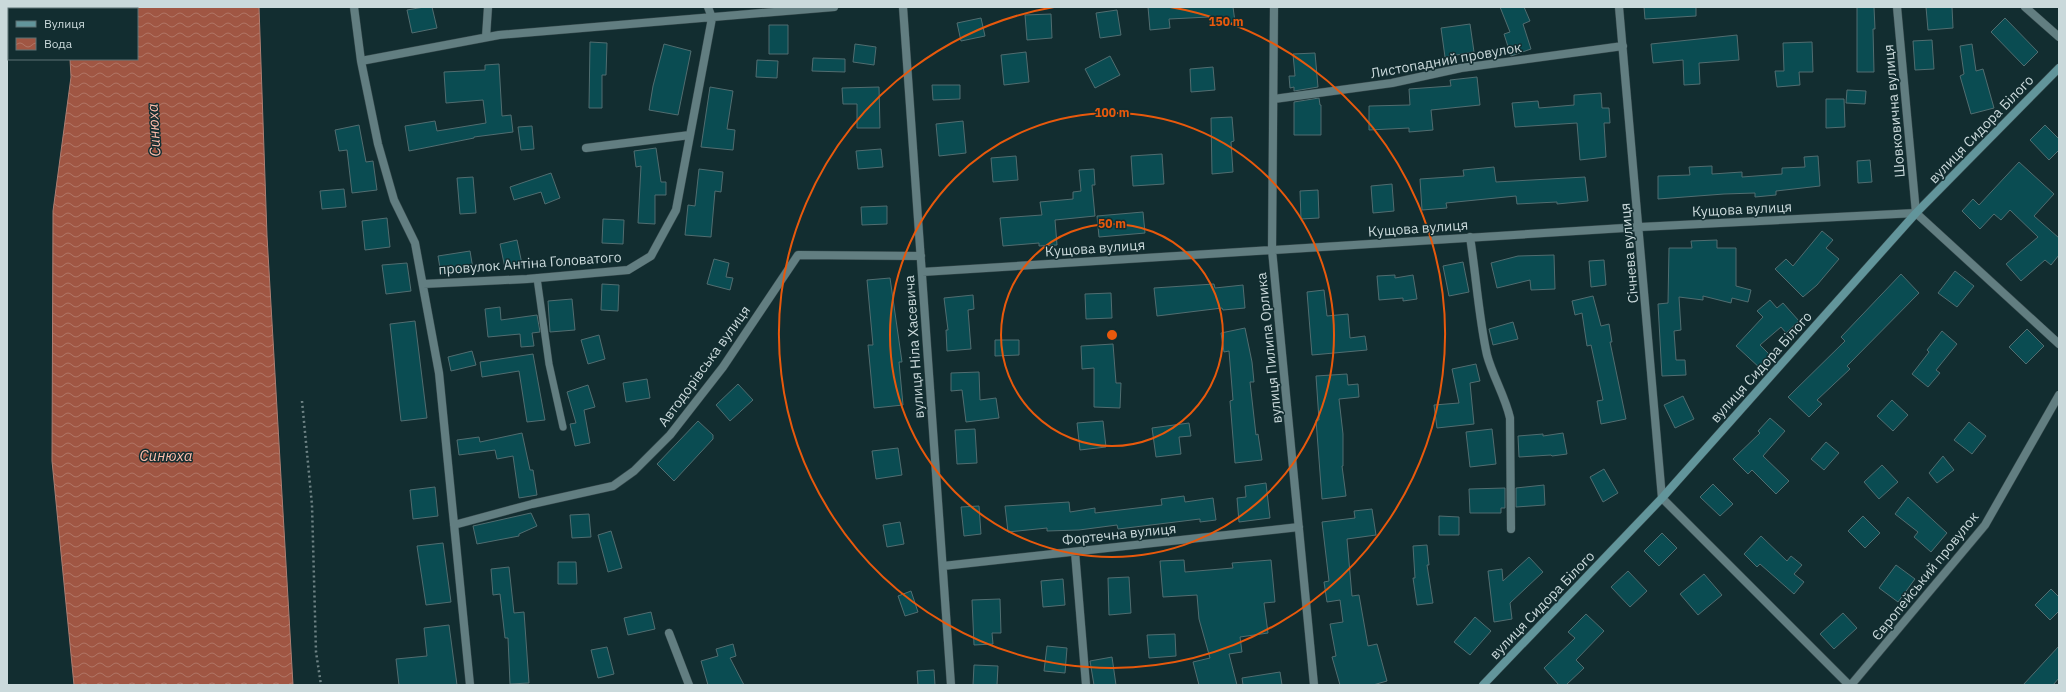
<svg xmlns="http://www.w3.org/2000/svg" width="2066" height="692" font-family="'IBM Plex Sans',sans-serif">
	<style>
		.water { fill: url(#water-waves); stroke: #ad7d71 }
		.building { fill: #0a4c52; stroke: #516d70 }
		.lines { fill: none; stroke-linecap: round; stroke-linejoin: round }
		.lane-casing { stroke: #35484b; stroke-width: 8 }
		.street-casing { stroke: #35484b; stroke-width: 9 }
		.secondary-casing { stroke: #35484b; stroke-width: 9 }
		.path { stroke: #6e8385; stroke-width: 2.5; stroke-dasharray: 2 3; stroke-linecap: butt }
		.lane { stroke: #627e81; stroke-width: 7 }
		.street { stroke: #627e81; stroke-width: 8 }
		.secondary { stroke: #62959b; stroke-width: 8 }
		.ring { fill: none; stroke: #e8590c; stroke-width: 2 }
		.labels { text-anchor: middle; stroke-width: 3; stroke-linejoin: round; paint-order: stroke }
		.street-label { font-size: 14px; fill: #cad9db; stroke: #122d30 }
		.water-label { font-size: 15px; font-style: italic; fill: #febdac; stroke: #122d30 }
		.centre { fill: #e8590c; stroke: #122d30; stroke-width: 2 }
		.ring-label { font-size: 12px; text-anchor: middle; font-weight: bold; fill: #e8590c; stroke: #122d30; stroke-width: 3; stroke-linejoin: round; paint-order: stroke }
	</style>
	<defs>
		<pattern id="water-waves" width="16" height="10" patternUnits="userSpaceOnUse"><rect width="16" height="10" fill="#a05643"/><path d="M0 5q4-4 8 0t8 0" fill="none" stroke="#b07666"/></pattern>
	</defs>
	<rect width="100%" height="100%" fill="#122d30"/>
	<path class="water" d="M68 7H259L267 236 293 685H74L52 461 53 211 71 77 70 59H137V9H68Z"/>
	<path class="building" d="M424 7H432L437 28 412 33 407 10Z
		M1148 7H1233L1235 22 1211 26 1209 17 1169 19 1170 28 1150 30Z
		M1500 7H1524L1530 21 1523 24 1531 49 1511 56 1504 34 1510 32Z
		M1644 7H1696V16L1645 19Z
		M1857 7H1874L1875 29H1873L1874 72H1857Z
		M1926 7H1952L1953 28 1928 30Z
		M1117 10 1121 35 1100 38 1096 13Z
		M1051 14 1052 38 1027 40 1025 15Z
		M981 18 985 36 961 41 957 23Z
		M2005 18 2038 52 2024 66 1991 32Z
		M1470 24 1474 52 1445 57 1441 28Z
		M769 25H788V54H769Z
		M1737 35 1739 60 1699 63 1700 84 1684 85 1683 60 1653 63 1651 44Z
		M1932 40 1934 69 1915 70 1913 41Z
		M590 42 607 43 606 75H602V108H589Z
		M1812 42 1813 72H1799L1800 85 1777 87 1775 71H1784L1783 43Z
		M664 44 691 51 678 115 649 110 653 86Z
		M855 44 876 47 874 65 853 62Z
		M1972 44 1976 71 1983 69 1994 108 1971 114 1960 76 1964 74 1960 46Z
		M1026 52 1029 82 1004 85 1001 55Z
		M1315 53 1318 87 1294 91V87L1290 88 1289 76H1295L1293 54Z
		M1110 56 1120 75 1095 88 1085 69Z
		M813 58 845 59V72L812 71Z
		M757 60 778 61 777 78 756 77Z
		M499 64 502 116 511 115 513 132 474 137V138L409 151 405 126 435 121 437 131 486 123 483 100 446 103 444 72 485 70V65Z
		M1213 67 1215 90 1191 92 1190 69Z
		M1477 77 1480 105 1431 110 1433 130 1409 132V128L1369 130V106L1410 105 1409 89 1451 86 1450 80Z
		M932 85H960V99L933 100Z
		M710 87 733 91 727 129 735 130 733 150 701 147Z
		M879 87 880 128H857V104H843L842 88Z
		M1847 90 1866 91 1865 104 1846 103Z
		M1601 93 1602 108H1609L1610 123H1604L1606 157 1580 160 1577 123 1515 127 1512 103 1538 101 1539 108 1574 105V95Z
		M1319 98 1320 105H1321V135H1294V102Z
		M1826 99H1844L1845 127 1826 128Z
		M1232 117 1234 141 1231 142 1233 172 1212 174 1211 118Z
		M963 121 966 153 939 156 936 124Z
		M359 125 366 162 373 161 377 190 352 193 347 150 339 151 335 130Z
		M2045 125 2059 139V150L2049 160 2030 140Z
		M532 126 534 149 521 150 518 127Z
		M656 148 661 182H666V195H655V224L638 223 641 166 636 167 634 151Z
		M881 149 883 167 858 169 856 151Z
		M1162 154 1164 184 1133 186 1131 156Z
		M1016 156 1018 180 993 182 991 158Z
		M1818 156 1820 186 1776 191V195L1755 197V193L1724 194 1658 199V176L1690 175 1689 167 1712 166V174L1742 172V177L1782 174V168L1805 167 1804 157Z
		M1870 160 1872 182 1858 183 1857 161Z
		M2019 162 2054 194 2034 216 2059 238V255L2051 265 2045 260 2021 281 2006 264 2038 237 2010 210 2001 220 1994 214 1980 229 1962 211 1973 199 1979 205Z
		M1494 167 1496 182 1585 177 1588 201 1557 204V202L1517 204 1516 196 1446 203 1447 208 1422 210 1420 179 1464 176 1463 170Z
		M699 169 723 172 721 192 715 191 711 237 685 235 688 205 695 206Z
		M1094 169 1095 185H1092L1095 216 1055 220 1057 245 1039 246V243L1003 246 1000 218 1042 215 1040 202 1073 199V192L1081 191 1079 170Z
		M551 173 560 198 545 204 541 192 514 200 510 187Z
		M473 177 476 213 460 214 457 178Z
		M1392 184 1394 211 1373 213 1371 186Z
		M344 189 346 207 322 209 320 191Z
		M1318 190 1319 218 1301 219 1300 191Z
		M887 206V224L862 225 861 207Z
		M1143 212 1145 233 1099 237 1097 216Z
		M387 218 390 247 365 250 362 221Z
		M603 219 624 220 623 244 602 243Z
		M1822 231 1833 240 1826 248 1839 259 1817 285 1803 297 1775 269 1786 259 1793 266Z
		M517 240 522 264 505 268 500 244Z
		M1717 240V248H1736V286L1751 290 1748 302 1732 298 1731 303 1703 296V300L1679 297 1681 330 1674 331 1676 360H1685L1686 375 1662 376 1658 304 1668 303 1669 248H1692L1691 241Z
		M470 251 473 269 441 274 438 256Z
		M1554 255 1555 289 1531 290 1530 280 1497 288 1491 263 1518 256Z
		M714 259 729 263 726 277 733 278 730 290 707 284Z
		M1604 260 1606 285 1591 287 1589 261Z
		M1463 262 1469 292 1449 296 1443 266Z
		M407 263 411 291 386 294 382 265Z
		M1955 271 1974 286 1957 307 1938 293Z
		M1901 274 1919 293 1847 366 1850 369 1817 400 1822 404 1809 417 1788 397 1845 341 1841 337Z
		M1395 275V278L1413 275 1417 299 1403 301V298L1379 300 1377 276Z
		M890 278 902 362H899L903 405 874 408 868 345H873L867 280Z
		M602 284 619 285 618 311 601 310Z
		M1214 284 1215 288 1243 285 1245 308 1223 310 1222 308 1157 316 1154 288Z
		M1324 290 1327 316 1348 314 1350 338 1365 336 1367 350 1312 355 1307 292Z
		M1111 293 1112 318 1086 319 1085 294Z
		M973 295 974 309 968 310 971 349 947 351 946 330H948L944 298Z
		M1593 296 1601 326 1609 324 1612 342H1610L1626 419 1601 424 1597 401 1603 400 1591 345 1587 346 1582 313 1575 315 1572 301Z
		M572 299 575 330 550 332 548 301Z
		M1770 300 1777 308 1783 303 1799 321 1786 333 1781 327 1760 345 1772 357 1761 369 1736 346 1763 317 1757 311Z
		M500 307 501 320 537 315 540 332 532 333 534 346 521 347 520 334 488 337 485 309Z
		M415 321 427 418 401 421 390 324Z
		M1513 322 1518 339 1493 345 1489 329Z
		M1245 328 1252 362 1254 382H1250L1256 435 1258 434 1262 460 1235 463 1230 401 1233 400 1229 351 1224 352 1221 333Z
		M2027 329 2044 346 2026 364 2009 347Z
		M1942 331 1957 344 1936 370 1940 373 1928 387 1912 374 1929 352 1927 350Z
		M599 335 605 359 588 364 581 340Z
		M995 340H1019V355L995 356Z
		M1113 344 1116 383H1121L1120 408 1094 407V368L1082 369 1081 346Z
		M472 351 476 365 451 371 448 357Z
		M533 354 545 420 527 422 519 371 482 377 480 362Z
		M1476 364 1480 381 1470 383 1474 424 1437 428 1434 405 1459 403 1452 369Z
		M979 372 980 400 996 398 999 418 966 422 962 390 951 391V373Z
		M1347 374 1348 385 1358 384 1359 397 1339 399 1343 434V466H1342L1346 496 1322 499 1316 420H1319L1316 376Z
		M647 379 650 398 626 402 623 383Z
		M738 384 753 400 730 421 716 405Z
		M588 385 595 407 584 410 590 443 575 446 570 424 576 423 567 392Z
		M1683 396 1694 419 1675 428 1664 405Z
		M1892 400 1908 415 1893 431 1877 416Z
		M1770 418 1785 431 1763 456 1789 481 1776 494 1752 470 1748 474 1733 459 1760 433 1758 431Z
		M698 421 713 435V439L674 481 657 464Z
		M1103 421 1106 447 1080 450 1077 423Z
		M1969 422 1986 436 1972 454 1954 440Z
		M1189 423 1191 436 1179 437 1181 454 1156 457 1152 428Z
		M975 429 977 463 957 464 955 430Z
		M1492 429 1496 464 1470 467 1466 432Z
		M522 433 530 470H533L537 495 519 498 513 456 497 459 495 450 459 455 457 440 479 437 480 442Z
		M1563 433 1567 454 1552 456 1551 455 1519 457 1518 436 1543 434V436Z
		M1826 442 1839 453 1824 470 1811 459Z
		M898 448 902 475 876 479 872 451Z
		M1943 456 1954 470 1937 483 1929 473Z
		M1882 465 1898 482 1879 499 1864 482Z
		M1604 469 1618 493 1603 502 1590 477Z
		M1266 483 1270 518 1239 522 1237 498 1246 497 1245 486Z
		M1713 484 1733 504 1720 516 1700 497Z
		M1544 485 1545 505 1516 507V488Z
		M435 487 438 516 413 519 410 490Z
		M1505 488V508H1501V513H1470L1469 489Z
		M1184 496 1185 502 1213 498 1216 520 1200 522V519L1118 529 1117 525 1079 530 1047 531V528L1008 532 1005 506 1069 502 1070 512 1095 508V513L1162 505 1161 499Z
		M1908 497 1947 533 1931 552 1914 537 1918 532 1895 514Z
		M979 506 981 534 964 536 961 507Z
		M1372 509 1376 535 1347 539 1352 596 1359 595 1368 646 1377 644 1387 681 1373 685H1340L1332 657 1336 656 1330 624 1343 622 1340 600 1327 602 1324 582 1329 581 1322 522 1355 518 1354 511Z
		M531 513 537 526 519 534V536L477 544 473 526Z
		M589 514 591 537 572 538 570 515Z
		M1439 516 1459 517V535H1439Z
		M1863 516 1880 533 1865 548 1848 531Z
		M900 522 904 544 887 547 883 525Z
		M611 531 622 568 608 572 598 535Z
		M1662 533 1677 548 1659 566 1644 551Z
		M1761 536 1787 561 1791 556 1802 565 1794 574 1804 582 1794 594 1760 564 1757 567 1744 554Z
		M443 543 451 602 426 605 417 546Z
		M1427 545 1429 565H1427L1433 603 1417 605 1413 578H1415L1413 546Z
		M1529 557 1543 572 1510 603 1512 619 1494 622 1488 571 1502 569 1503 581Z
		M1184 560 1185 572 1233 568 1232 563 1271 560 1275 602 1264 603 1268 633 1240 637 1242 652 1229 654 1237 685H1199L1193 662 1210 658 1199 619 1197 595 1163 597 1160 561Z
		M558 562H576L577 584H558Z
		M1896 565 1915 579 1898 602 1879 588Z
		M509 567 514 613 524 612 529 683 510 684 508 638H505L500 594 493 595 491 569Z
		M1628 571 1647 591 1630 607 1611 587Z
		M1704 574 1722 595 1698 615 1680 594Z
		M1129 577 1131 613 1109 615 1108 578Z
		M1063 579 1065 605 1043 607 1041 581Z
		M2051 589 2059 597V611L2050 620 2035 605Z
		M911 591 918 612 905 616 898 596Z
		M1000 599 1001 633H992L993 644 974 645 972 600Z
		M651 612 655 629 628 635 624 618Z
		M1843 613 1857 628 1834 649 1820 634Z
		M1586 614 1604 631 1576 660 1584 668 1566 685H1559L1544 668 1575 638 1568 632Z
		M1475 617 1491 631 1470 655 1454 642Z
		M449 625 457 685H399L396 659 427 656 424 628Z
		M1175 634 1176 656 1149 658 1147 635Z
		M733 644 736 656 730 658 744 685H708L701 661 718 656 716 649Z
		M1047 646 1067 648 1065 673 1044 671Z
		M2059 646V678L2053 685H2023Z
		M607 647 614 674 598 678 591 650Z
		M1112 657 1116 685H1094L1090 661Z
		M974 665 998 666 997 685H973Z
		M934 670 935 685H918L917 671Z
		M1280 672 1282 685H1243L1242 678Z"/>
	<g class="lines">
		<defs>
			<path id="lane" d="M537 278 549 364 563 427"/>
			<path id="street" d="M354 7 361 61 378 144 394 200 415 243 439 373 470 685
				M903 7 951 685
				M1274 7 1272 250 1314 685
				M1619 7 1662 498 1849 685
				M1897 7 1916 213
				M2025 7 2059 37
				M486 37 488 7
				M361 61 499 35 834 7
				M1274 99 1392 83 1461 68 1623 46
				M586 148 690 135
				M1916 213 2059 344
				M1470 237C1476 275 1479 319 1487 355 1493 377 1505 396 1510 418L1511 529
				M922 272 1640 227 1916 213
				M423 284 527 279 628 270 651 256 676 210 712 18 708 7
				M454 525 532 504 613 486 634 471 670 435 723 367 798 255 921 256
				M1075 552 1086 685
				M943 566 1299 527
				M669 633 689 685
				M1851 685 1985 525 2059 395"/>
			<path id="secondary" d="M1483 685 1662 498 1916 213 2059 68"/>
		</defs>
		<use href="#lane" class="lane-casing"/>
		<use href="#street" class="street-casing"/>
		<use href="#secondary" class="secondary-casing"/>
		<path class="path" d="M302 401 312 505 316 652 321 685"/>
		<use href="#lane" class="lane"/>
		<use href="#street" class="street"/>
		<use href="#secondary" class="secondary"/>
	</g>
	<g class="ring">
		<circle cx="1112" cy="335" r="111"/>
		<circle cx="1112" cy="335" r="222"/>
		<path d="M1170 7A333 333 0 1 1 1054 7"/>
	</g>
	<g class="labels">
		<g class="street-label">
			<text transform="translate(1446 60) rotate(-10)" y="5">Листопадний провулок</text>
			<text transform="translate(1894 111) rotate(-95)" y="5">Шовковична вулиця</text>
			<text transform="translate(1981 129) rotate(-46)" y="5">вулиця Сидора Білого</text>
			<text transform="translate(1742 209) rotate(-3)" y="5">Кущова вулиця</text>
			<text transform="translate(1418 228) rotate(-4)" y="5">Кущова вулиця</text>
			<text transform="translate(1095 248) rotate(-4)" y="5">Кущова вулиця</text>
			<text transform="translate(1629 253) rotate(-95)" y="5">Січнева вулиця</text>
			<text transform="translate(530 263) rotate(-4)" y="5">провулок Антіна Головатого</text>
			<text transform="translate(914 347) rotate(-94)" y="5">вулиця Ніла Хасевича</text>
			<text transform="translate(1269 348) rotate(-96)" y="5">вулиця Пилипа Орлика</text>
			<text transform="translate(704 366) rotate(-54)" y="5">Автодорівська вулиця</text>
			<text transform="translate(1761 367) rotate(-48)" y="5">вулиця Сидора Білого</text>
			<text transform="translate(1119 534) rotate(-6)" y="5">Фортечна вулиця</text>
			<text transform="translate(1925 576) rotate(-51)" y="5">Європейський провулок</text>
			<text transform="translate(1542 605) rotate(-46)" y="5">вулиця Сидора Білого</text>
		</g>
		<g class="water-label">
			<text transform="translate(154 130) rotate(-93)" y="5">Синюха</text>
			<text x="166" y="461">Синюха</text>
		</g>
	</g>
	<circle cx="1112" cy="335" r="6" class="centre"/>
	<g class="ring-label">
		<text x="1226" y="26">150 m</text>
		<text x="1112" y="117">100 m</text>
		<text x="1112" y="228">50 m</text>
	</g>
	<rect width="2066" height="692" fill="none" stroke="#cad9db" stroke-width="16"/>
	<rect x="8" y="8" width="130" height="52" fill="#122d30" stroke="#5c7274"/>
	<rect x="16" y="21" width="20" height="6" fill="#62959b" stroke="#5c7274"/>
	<text x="44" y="28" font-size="12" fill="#cad9db">Вулиця</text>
	<rect x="16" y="38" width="20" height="12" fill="url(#water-waves)" stroke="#5c7274"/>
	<text x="44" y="48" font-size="12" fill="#cad9db">Вода</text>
</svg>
